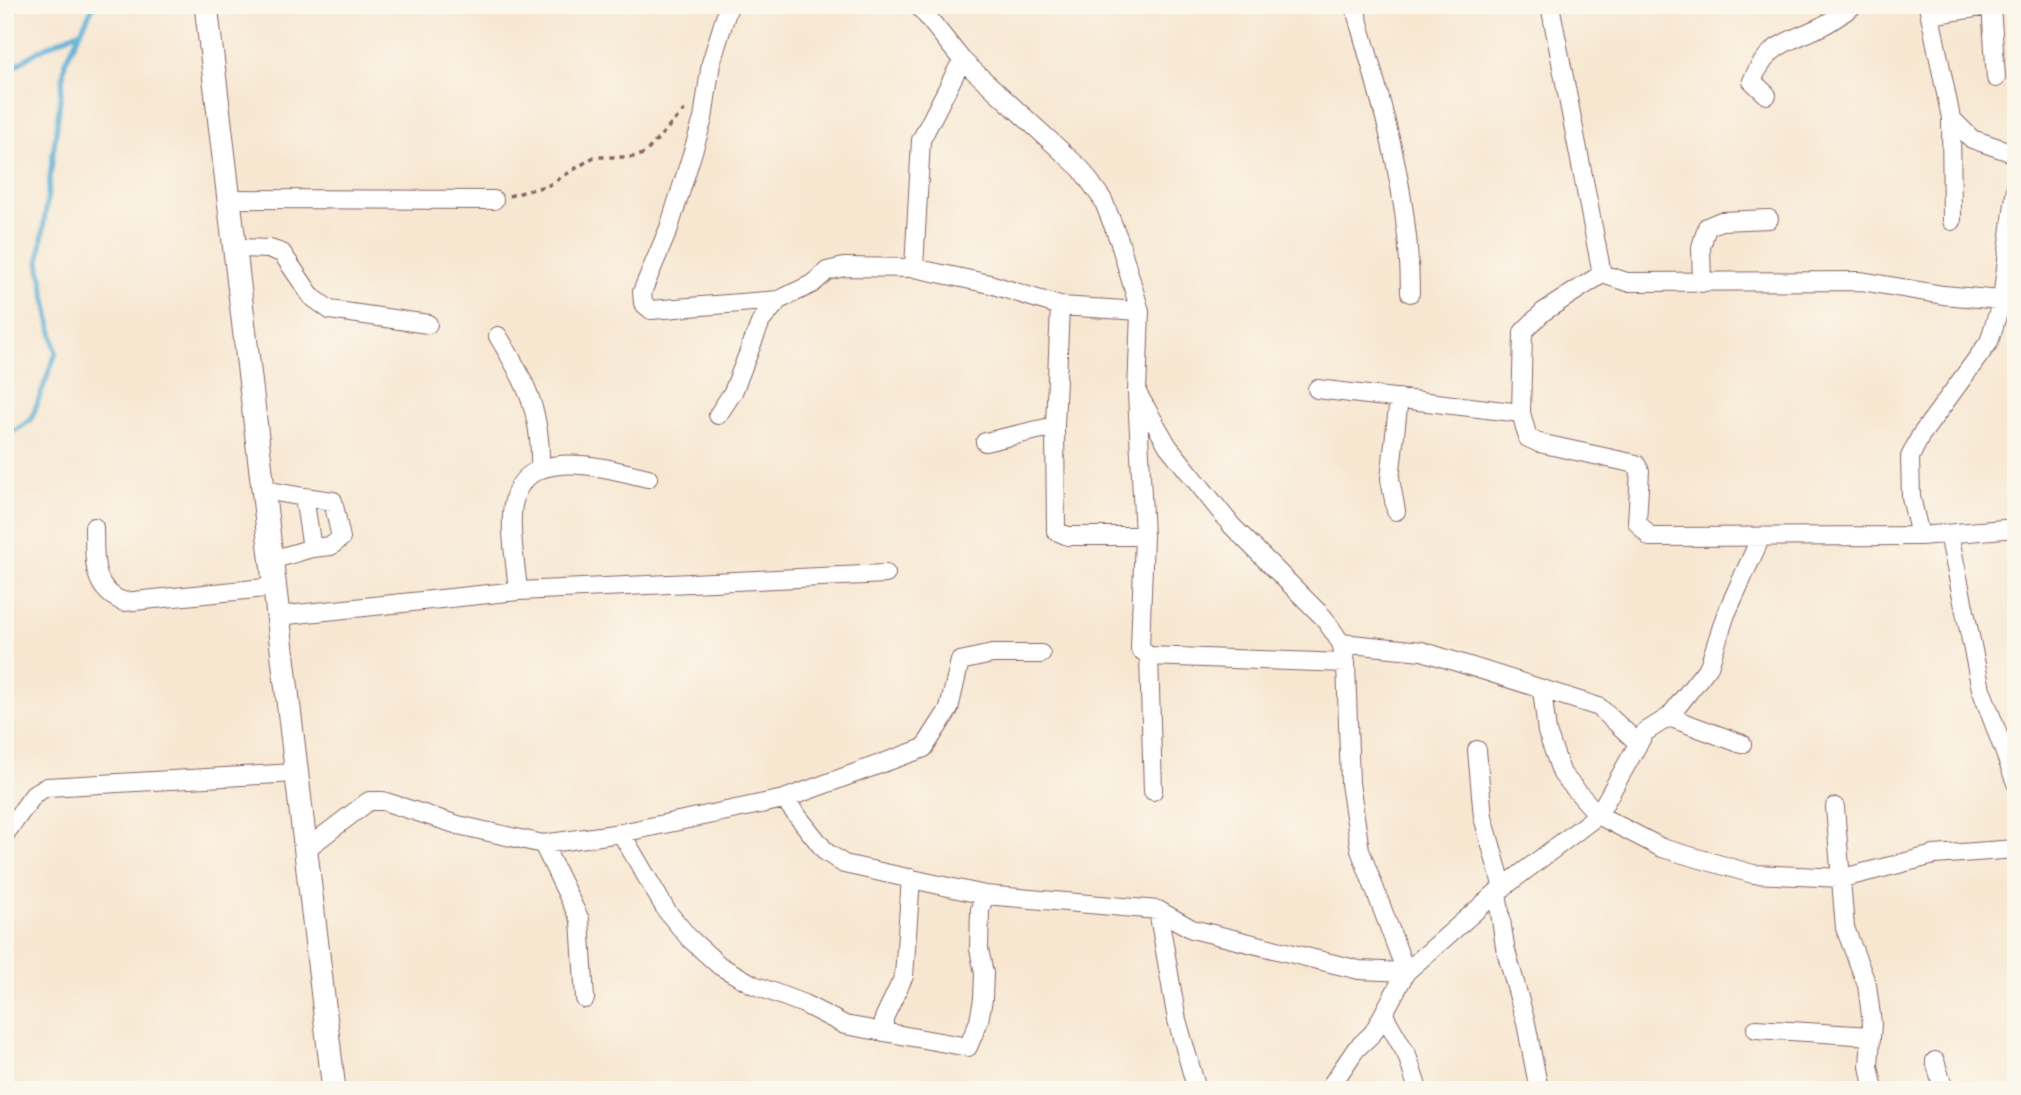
<svg xmlns="http://www.w3.org/2000/svg" width="2021" height="1095" font-family="'Gentium Book Plus',serif">
	<style>
		.lines { fill: none; stroke-linecap: round; stroke-linejoin: round }
		.stream { stroke: #58afd5; stroke-width: 5 }
		.minor-casing { stroke: #876565; stroke-width: 20 }
		.major-casing { stroke: #876565; stroke-width: 25 }
		.path { stroke: #876565; stroke-width: 3.5; stroke-dasharray: 5 5; stroke-linecap: butt }
		.minor { stroke: #fff; stroke-width: 18 }
		.major { stroke: #fff; stroke-width: 23 }
	</style>
	<rect width="100%" height="100%" fill="#fbf7ec"/>
	<filter id="ink" filterUnits="userSpaceOnUse"><feTurbulence type="fractalNoise" baseFrequency=".0143" numOctaves="2"/><feDisplacementMap in="SourceGraphic" scale="14" xChannelSelector="R" yChannelSelector="G"/><feConvolveMatrix kernelMatrix="1 2 1 2 8 2 1 2 1" color-interpolation-filters="sRGB"/></filter>
	<filter id="wash" filterUnits="userSpaceOnUse"><feTurbulence type="fractalNoise" baseFrequency=".00686" numOctaves="4" result="noise"/><feDisplacementMap in="SourceGraphic" scale="28" xChannelSelector="R" yChannelSelector="G"/><feGaussianBlur stdDeviation="1.57" result="paint"/><feColorMatrix in="noise" values="0 0 0 0 0 0 0 0 0 0 0 0 0 0 0 0 0 1.4 0 .05"/><feComposite in="paint" operator="in"/></filter>
	<g filter="url(#wash)">
		<rect width="100%" height="100%" fill="#f7e7d1"/>
		<g class="lines">
			<path class="stream" d="M5 73 38 51 82 30
				M5 437 31 420 56 353 39 262 65 62 94 5
				M5 707 10 730 5 764"/>
		</g>
	</g>
	<g filter="url(#ink)">
		<g class="lines">
			<defs>
				<path id="minor" d="M729 5 711 63 703 119 669 228 642 292 643 303 651 310 779 300
					M918 5 962 60 1081 169 1103 200 1119 240 1140 311 1137 393 1144 536 1140 649 1149 656 1346 663
					M1354 5C1381 101 1410 193 1410 293
					M1550 5 1602 274
					M1928 5 1951 118 1972 139 2016 154
					M1991 6 1996 78
					M1930 15 1994 5
					M1767 95 1752 81C1769 42 1788 43 1822 26 1833 21 1844 12 1854 5
					M1951 118 1952 221
					M230 199 494 200
					M237 248 270 249 282 253 312 297 330 310 428 324
					M914 268 921 140 962 60
					M1602 274 1627 282 1861 281 1943 295 2002 300
					M1702 283 1701 247 1707 227 1721 221 1769 219
					M498 336C526 382 542 413 540 469
					M1317 389 1521 413 1528 438 1539 443 1636 464 1640 471 1637 522 1650 537 1920 536 2016 528
					M1139 396 1168 446 1232 526 1324 618 1341 643 1346 663 1350 783 1360 850 1406 972
					M1521 413 1523 332 1543 312 1602 274
					M718 415 733 392 761 321 779 300 812 284 827 271 844 267 914 268 990 284 1060 306 1140 311
					M1055 426 1060 306
					M985 442 1055 426 1056 531 1068 536H1144
					M264 490 304 497 312 548 272 560
					M304 497 333 501 341 538 331 546 312 548
					M1396 511 1390 479 1399 398
					M94 527C95 557 90 589 124 602L275 587
					M1949 534 1981 689 2016 783
					M1920 536 1911 497 1910 457 1921 435 1989 342 2002 300 2016 187
					M518 591C516 566 509 529 513 505 523 442 609 469 648 478
					M278 616 518 591 886 574
					M1341 643 1422 651 1599 707 1638 743
					M1149 656 1153 791
					M1542 689 1547 732 1562 774 1598 815 1662 848 1753 874 1843 878 1934 855 2016 849
					M1669 717 1742 744
					M1477 750 1483 817 1503 888
					M784 799 826 852 844 864 985 895 1158 910 1192 929 1359 970 1406 972
					M1835 807 1845 928 1867 985 1872 1023 1869 1066 1874 1090
					M621 833 666 910 689 938 720 966 754 985 804 1004 845 1025 968 1047 979 1021 983 999 984 973 979 949 980 909 985 895
					M5 834 35 793 47 787 296 773
					M543 844 580 920 585 999
					M306 849 369 801H383L458 825 543 844 621 833 784 799 924 748 949 709 960 661 992 654H1041
					M1497 892 1505 947 1526 1023 1539 1090
					M1158 910 1177 1020 1197 1090
					M1384 1015 1407 1055 1418 1090
					M1756 1029 1871 1036
					M884 1030V1018L904 976 911 878
					M1935 1061 1944 1090
					M1328 1090 1356 1049 1373 1033 1406 972 1497 892 1598 815 1645 732 1669 717 1709 666 1726 614 1760 539"/>
				<path id="major" d="M206 5 334 1090"/>
			</defs>
			<use href="#minor" class="minor-casing"/>
			<use href="#major" class="major-casing"/>
			<path class="path" d="M509 196 549 185 594 157H635L645 153 687 107"/>
			<use href="#minor" class="minor"/>
			<use href="#major" class="major"/>
		</g>
	</g>
	<rect width="2021" height="1095" fill="none" stroke="#fbf7ec" stroke-width="28"/>
</svg>
